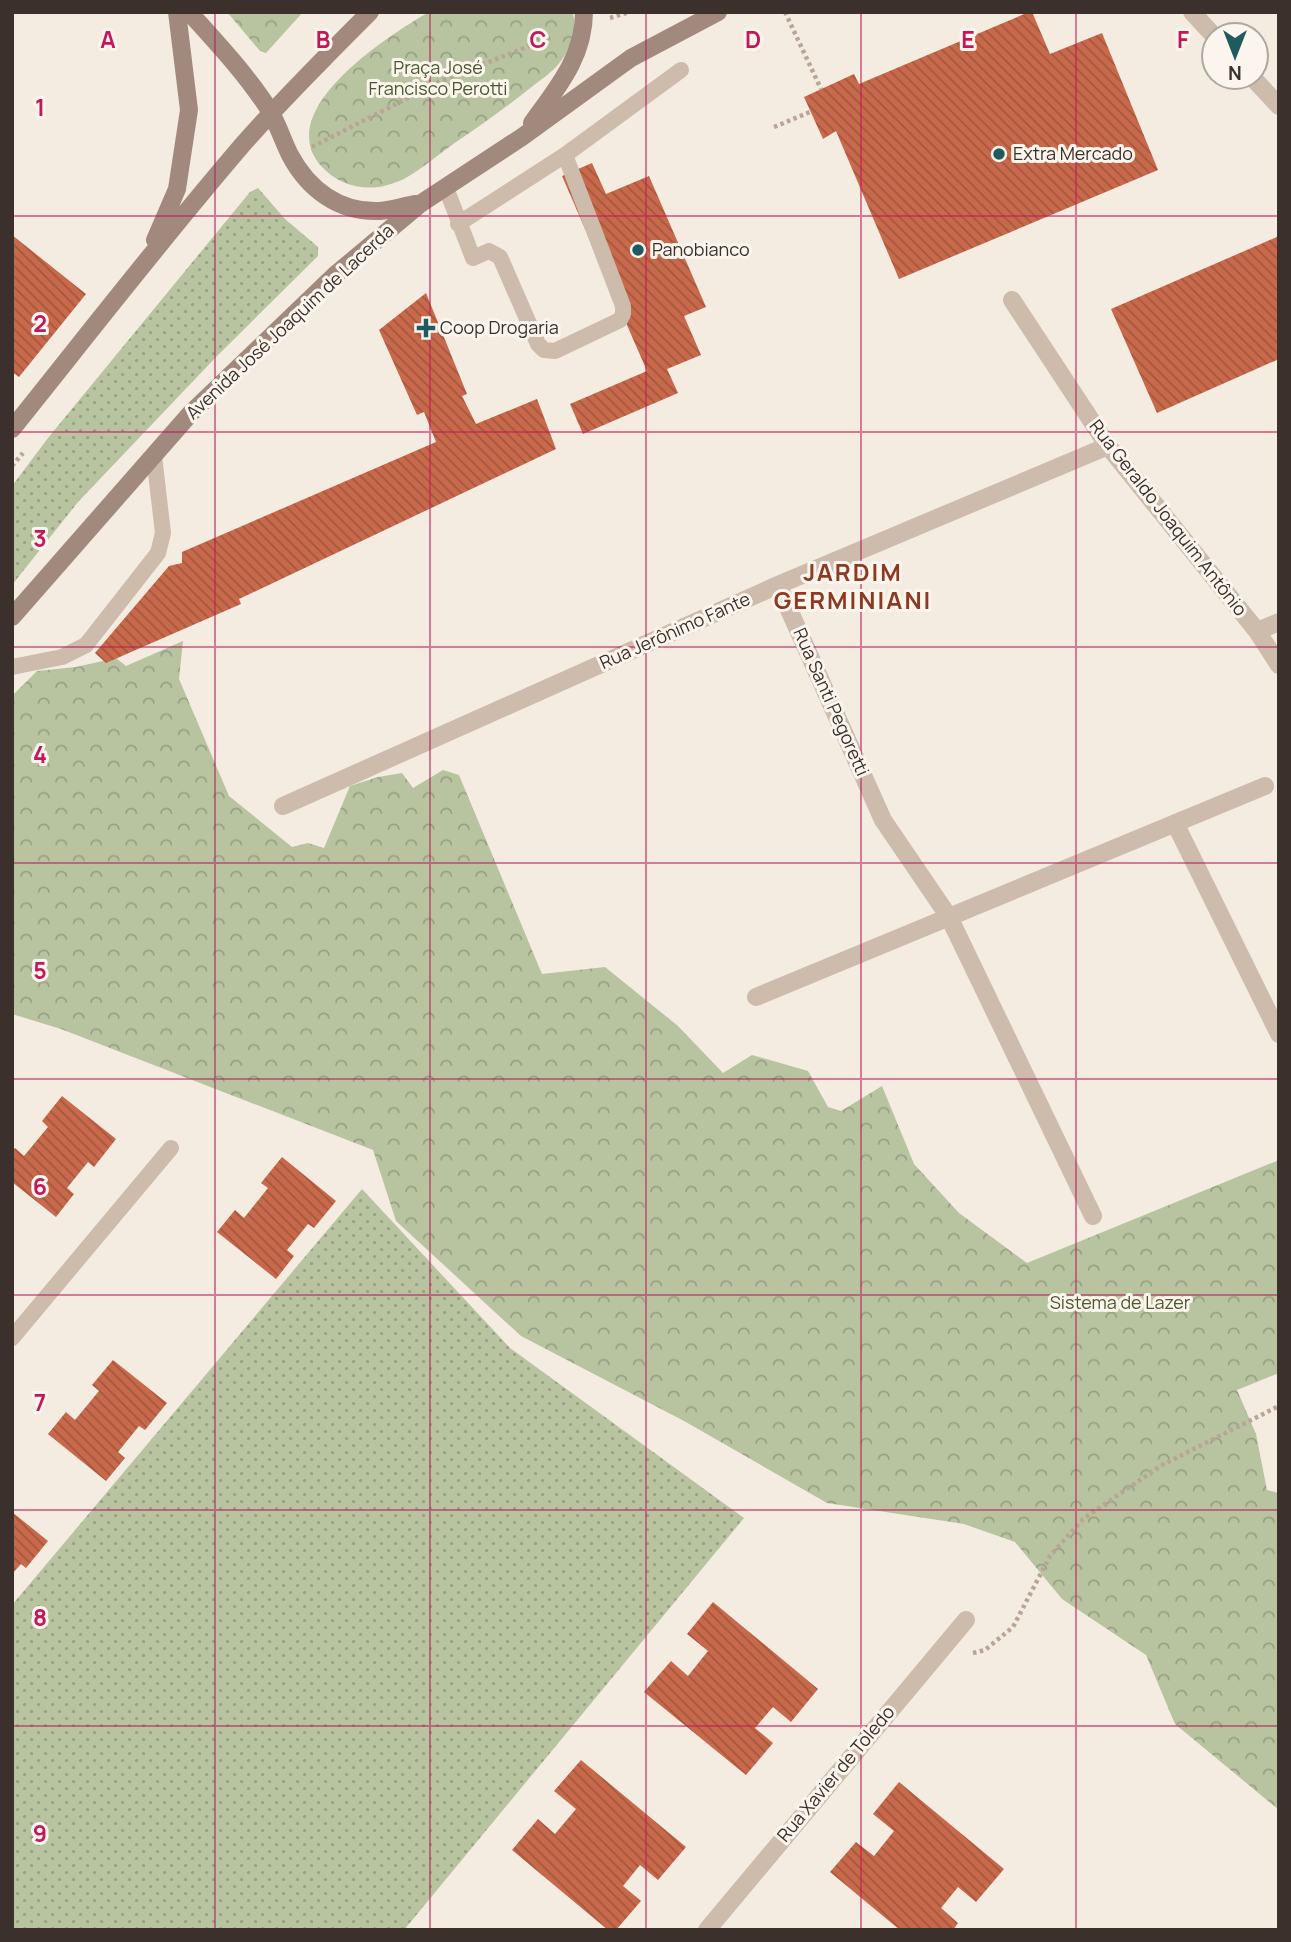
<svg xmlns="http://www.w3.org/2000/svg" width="1291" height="1942" font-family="Manrope,sans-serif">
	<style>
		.grass { fill: url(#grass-dots) }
		.forest { fill: url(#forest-crowns) }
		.building { fill: url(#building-back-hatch) }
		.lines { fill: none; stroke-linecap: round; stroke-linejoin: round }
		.path { stroke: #b9a596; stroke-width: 4.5; stroke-dasharray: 3.5 3.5; stroke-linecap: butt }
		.lane { stroke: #cdbbac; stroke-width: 16 }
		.street { stroke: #cdbbac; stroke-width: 18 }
		.secondary { stroke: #a18a7d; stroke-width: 18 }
		.grid { fill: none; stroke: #c2185b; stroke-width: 2; stroke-opacity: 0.55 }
		.poi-dot { fill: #1f5a5e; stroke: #fbf5ee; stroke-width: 2.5 }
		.labels { text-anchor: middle; stroke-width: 6; stroke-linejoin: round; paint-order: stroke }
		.park-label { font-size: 18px; fill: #4a5a2e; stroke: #fbf5ee }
		.poi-label { font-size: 18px; fill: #3b302b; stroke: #fbf5ee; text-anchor: start }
		.street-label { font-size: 18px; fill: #3b302b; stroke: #fbf5ee }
		.district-label { font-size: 24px; font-weight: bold; letter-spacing: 2px; fill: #8c3b22; stroke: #fbf5ee }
		.grid-label { font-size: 23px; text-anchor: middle; font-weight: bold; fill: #c2185b; stroke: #fbf5ee; stroke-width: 6; stroke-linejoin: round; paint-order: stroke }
	</style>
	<defs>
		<pattern id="grass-dots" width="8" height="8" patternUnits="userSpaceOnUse" patternTransform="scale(1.75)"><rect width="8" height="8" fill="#b8c4a0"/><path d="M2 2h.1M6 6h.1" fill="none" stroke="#97a083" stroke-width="1.8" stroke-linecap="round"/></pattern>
		<pattern id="forest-crowns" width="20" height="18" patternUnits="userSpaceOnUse" patternTransform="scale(1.75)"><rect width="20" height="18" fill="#b8c4a0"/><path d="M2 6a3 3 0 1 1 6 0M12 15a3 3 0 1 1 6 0" fill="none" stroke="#97a083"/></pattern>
		<pattern id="building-back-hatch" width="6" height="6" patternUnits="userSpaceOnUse" patternTransform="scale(1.75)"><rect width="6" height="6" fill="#c8694b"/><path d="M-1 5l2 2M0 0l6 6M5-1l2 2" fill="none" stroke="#a4573f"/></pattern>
	</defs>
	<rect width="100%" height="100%" fill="#f4ebe1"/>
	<path class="grass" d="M258 188 285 219 318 247V256L218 355 78 502 12 585V486L48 438 250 192Z
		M362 1189 510 1348 744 1518 404 1930H12V1605Z"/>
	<path class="forest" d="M227 12H303L266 53 260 51Z
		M429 12H572C579 29 571 47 561 61 553 72 539 81 529 89 505 108 481 125 456 142 439 154 422 169 404 179 397 182 386 186 379 187 357 190 336 182 322 167 270 111 389 35 429 12Z
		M183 641 179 679 229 796 292 847 308 843 324 848 350 786 378 777 402 773 413 788 443 770 459 775 542 974 605 967 678 1026 723 1073 752 1055 808 1071 828 1107 841 1111 882 1086 914 1164 959 1213 1027 1263 1279 1160V1373L1237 1390 1256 1434 1267 1490 1279 1493V1810L1175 1724 1146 1655 1062 1599 1015 1542 964 1524 827 1503 684 1421 521 1336 396 1221 373 1150 61 1029 12 1014V696L37 671 76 667 116 658 126 666Z"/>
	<path class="building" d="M1029 12H1032L1050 54 1102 33 1158 170 899 279 836 131 823 139 804 97 854 74 859 84Z
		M592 163 606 194 649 176 706 307 684 316 701 355 667 369 678 393 583 434 570 404 647 371 562 176Z
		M12 235 86 294 19 377 12 372Z
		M1279 236V359L1157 413 1111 309Z
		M426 293 467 394 462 396 476 424 537 399 556 449 239 599 241 604 106 663 95 653 169 566 182 563V552L436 442 424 412 417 415 379 330Z
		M62 1096 116 1139 94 1167 88 1162 67 1188 74 1194 56 1217 12 1182V1152L15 1148 24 1156 48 1127 42 1121Z
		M282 1157 336 1201 314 1228 308 1224 287 1250 294 1256 276 1279 217 1232 235 1210 244 1218 268 1188 261 1183Z
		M113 1360 167 1403 145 1430 139 1426 118 1452 125 1458 106 1481 48 1434 66 1412 75 1420 99 1391 92 1385Z
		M12 1512 48 1541 26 1568 21 1564 12 1574Z
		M713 1602 818 1689 791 1722 773 1707 755 1728 773 1743 746 1775 644 1692 671 1661 688 1676 708 1651 687 1634Z
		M581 1760 686 1847 658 1880 640 1865 623 1886 641 1901 616 1930H608L512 1850 538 1819 555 1834 576 1809 554 1791Z
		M899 1782 1004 1869 976 1902 958 1887 941 1908 958 1923 953 1930H900L830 1872 856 1842 874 1856 894 1831 873 1814Z"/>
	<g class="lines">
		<path class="path" d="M785 12 821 89
			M610 18 629 12
			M774 127 810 112
			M312 147 441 81 552 37
			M12 466 23 453
			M973 1653 985 1650 1013 1627 1050 1556 1083 1519 1162 1465 1279 1406"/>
		<path class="lane" d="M446 188 473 258 489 251 500 257 538 344 544 350 555 351 620 320 623 314V306L565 155
			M458 224 565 155 681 70
			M12 667 62 657 86 645 158 553 163 533 154 456
			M12 1338 171 1148"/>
		<path class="street" d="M1192 12 1214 36
			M1252 77 1279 106
			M1012 300 1108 446 1257 631 1279 665
			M778 585 883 820 949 917 1093 1216
			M1257 631 1279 622
			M283 806 778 585 1108 446
			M1175 823 1279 1034
			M756 997 1265 786
			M707 1930 966 1620"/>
		<path class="secondary" d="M189 12C218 44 247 75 270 111 278 125 283 141 290 155 308 189 339 213 380 211 392 210 404 206 416 204
			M532 123C557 88 584 57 584 12
			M155 240 177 189 189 110 177 12
			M12 429C89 333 164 236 244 143 284 98 327 55 370 12
			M12 617 190 414 335 275 420 204 522 137 631 58 718 12"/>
	</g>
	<path class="grid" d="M215 12V1930M430 12V1930M646 12V1930M861 12V1930M1076 12V1930M12 216H1279M12 432H1279M12 647H1279M12 863H1279M12 1079H1279M12 1295H1279M12 1510H1279M12 1726H1279"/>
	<g class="poi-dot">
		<circle cx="999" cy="154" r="7"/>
		<circle cx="638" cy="250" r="7"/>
		<path d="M422.5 317.5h7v7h7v7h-7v7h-7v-7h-7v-7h7z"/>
	</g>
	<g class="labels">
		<g class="park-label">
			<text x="438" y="74">Praça José<tspan x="438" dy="21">Francisco Perotti</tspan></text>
			<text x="1120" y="1309">Sistema de Lazer</text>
		</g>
		<g class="poi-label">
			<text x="1013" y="160">Extra Mercado</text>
			<text x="652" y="256">Panobianco</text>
			<text x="440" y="334">Coop Drogaria</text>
		</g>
		<g class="street-label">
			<text transform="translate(290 322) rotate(-43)" y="6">Avenida José Joaquim de Lacerda</text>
			<text transform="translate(1168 518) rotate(52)" y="6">Rua Geraldo Joaquim Antônio</text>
			<text transform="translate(675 631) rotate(-24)" y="6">Rua Jerônimo Fante</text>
			<text transform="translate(831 702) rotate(66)" y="6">Rua Santi Pegoretti</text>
			<text transform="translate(836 1774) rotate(-50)" y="6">Rua Xavier de Toledo</text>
		</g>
		<g class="district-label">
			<text x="853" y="581">JARDIM<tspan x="853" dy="28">GERMINIANI</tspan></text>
		</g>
	</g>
	<g class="grid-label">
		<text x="108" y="48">A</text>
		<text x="323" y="48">B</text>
		<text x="538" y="48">C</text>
		<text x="753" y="48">D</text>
		<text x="968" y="48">E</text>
		<text x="1183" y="48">F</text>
		<text x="40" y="116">1</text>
		<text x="40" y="332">2</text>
		<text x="40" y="547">3</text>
		<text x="40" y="763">4</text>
		<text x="40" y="979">5</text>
		<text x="40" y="1195">6</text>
		<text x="40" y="1411">7</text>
		<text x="40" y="1626">8</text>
		<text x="40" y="1842">9</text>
	</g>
	<rect width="1291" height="1942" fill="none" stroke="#3b302b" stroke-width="28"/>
	<g transform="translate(1235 56) rotate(180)"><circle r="33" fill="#fbf5ee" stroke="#aea6a0" stroke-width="2"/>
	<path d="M0-5L12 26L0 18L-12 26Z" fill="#1f5a5e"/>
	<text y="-10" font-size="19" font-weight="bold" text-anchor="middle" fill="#3b302b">N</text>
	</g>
</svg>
